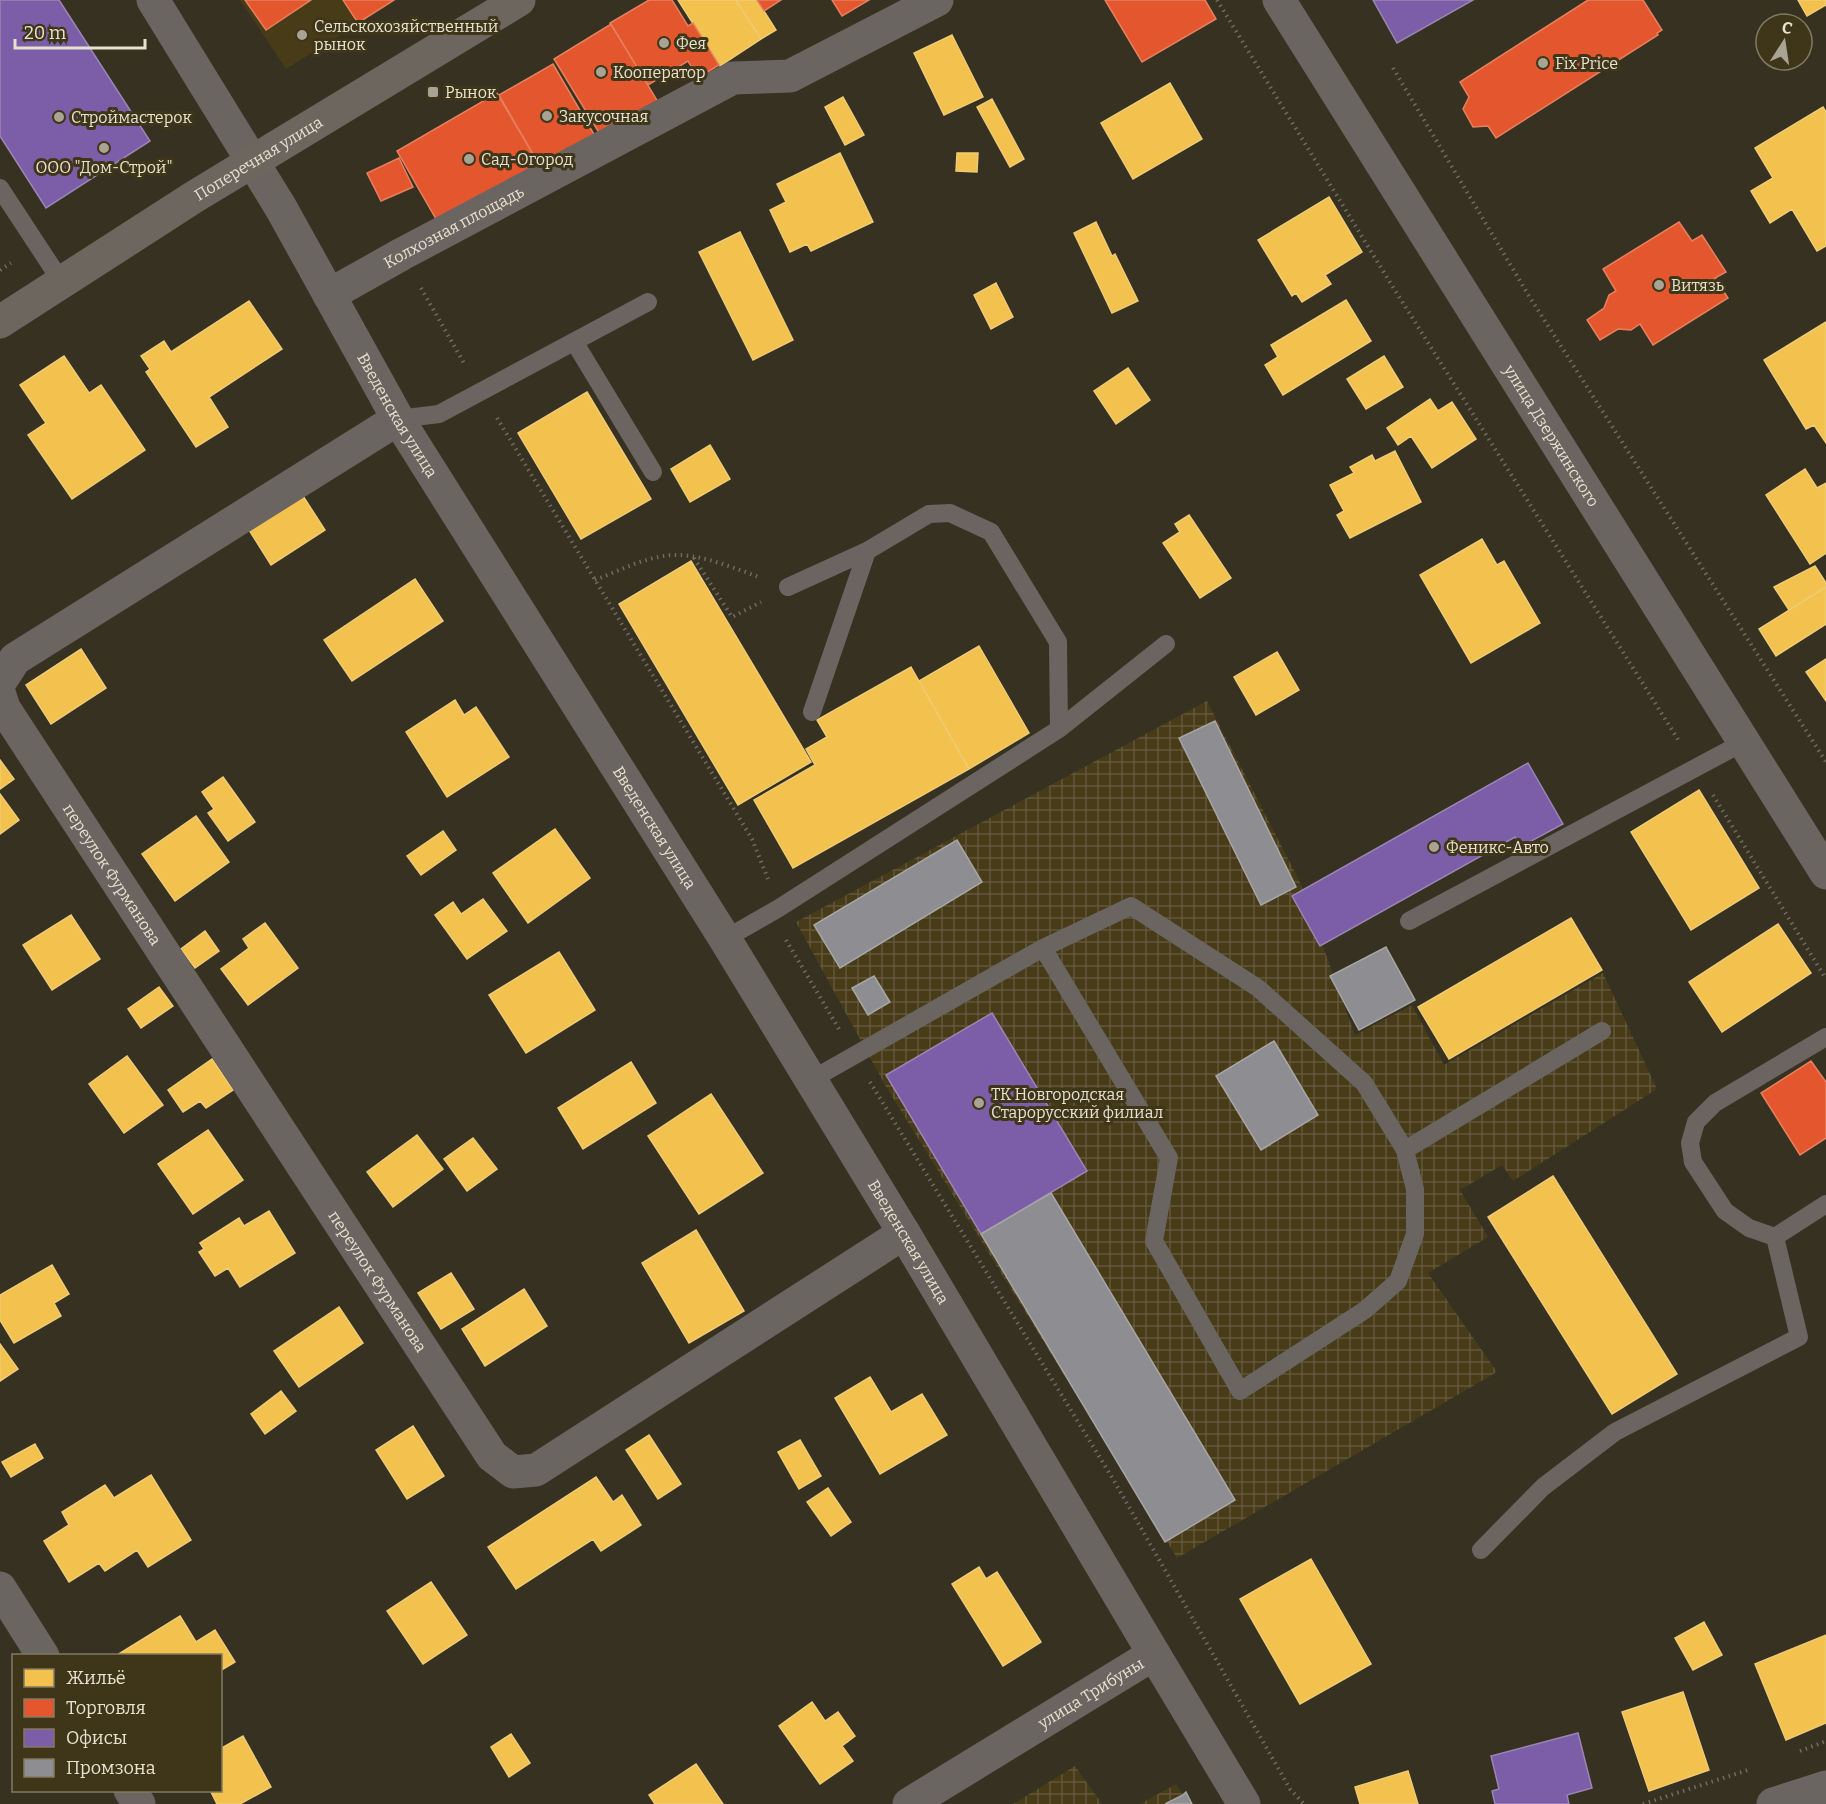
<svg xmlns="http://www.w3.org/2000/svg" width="1826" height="1804" font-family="Bitter,serif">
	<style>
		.built { fill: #473b18 }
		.industrial { fill: url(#industrial-grid) }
		.homes { fill: #f2c14e; stroke: #efcb75; stroke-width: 1.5 }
		.shops { fill: #e4572e; stroke: #e5805f; stroke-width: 1.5 }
		.offices { fill: #7b5ea7; stroke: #9b85b3; stroke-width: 1.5 }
		.industry { fill: #8d8d92; stroke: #a8a6a5; stroke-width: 1.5 }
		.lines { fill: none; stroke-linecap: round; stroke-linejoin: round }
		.path { stroke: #706b65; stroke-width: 4; stroke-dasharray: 1.5 4.5; stroke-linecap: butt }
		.lane { stroke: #6a6561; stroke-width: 18 }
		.street { stroke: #6a6561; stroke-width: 33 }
		.secondary { stroke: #6d665f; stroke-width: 33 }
		.poi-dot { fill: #a9a393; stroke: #3f3519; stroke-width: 2 }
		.labels { text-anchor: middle; stroke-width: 6; stroke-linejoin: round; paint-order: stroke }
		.poi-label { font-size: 16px; fill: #e7e1d0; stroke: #3f3519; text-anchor: start }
		.street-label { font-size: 16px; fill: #e7e1d0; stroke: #3f3519 }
	</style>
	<defs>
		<pattern id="industrial-grid" width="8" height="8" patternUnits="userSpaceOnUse" patternTransform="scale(1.5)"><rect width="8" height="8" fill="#473b18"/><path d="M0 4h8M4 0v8" fill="none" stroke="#625739"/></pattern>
	</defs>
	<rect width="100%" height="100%" fill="#373121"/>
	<path class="built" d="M240 0H397L286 69Z"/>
	<path class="industrial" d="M1207 701 1299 880 1355 1035 1412 1005 1444 1065 1603 973 1657 1089 1513 1181 1502 1165 1460 1190 1488 1237 1428 1273 1497 1372 1177 1558 885 1085 796 922Z
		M1075 1766 1102 1804H1013Z
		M1176 1784 1182 1794 1186 1792 1192 1804H1140Z"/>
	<path class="homes" d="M678 0H736L761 39 720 66Z
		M736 0H757L776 30 761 39Z
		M1798 0H1826V5L1807 16Z
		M952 35 983 97 944 115 914 53Z
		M1170 83 1202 139 1133 179 1101 123Z
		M843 97 864 135 845 145 825 107Z
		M992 99 1024 159 1010 167 977 107Z
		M1823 107 1826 112V246L1817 251 1792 209 1770 223 1751 191 1773 178 1755 148Z
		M840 153 873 222 811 251 807 244 790 252 770 210 786 202 777 184Z
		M957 153H978L977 172 956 171Z
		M1329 197 1362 252 1325 275 1331 284 1302 302 1296 293 1292 296 1258 240Z
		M1096 222 1112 256 1115 254 1138 301 1112 313 1074 233Z
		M740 232 793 340 753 360 699 252Z
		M996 283 1013 317 991 329 974 295Z
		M1346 300 1371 341 1283 395 1265 365 1278 357 1271 345Z
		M249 301 282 349 209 397 228 427 196 447 146 372 150 369 141 356 164 341 171 352Z
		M1826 322V443L1814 425 1806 429 1764 360Z
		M64 356 89 393 101 385 145 450 72 499 28 435 46 423 20 385Z
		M1384 356 1403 387 1366 409 1347 379Z
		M1128 368 1150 400 1116 424 1094 391Z
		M587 392 651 499 581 539 518 433Z
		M1430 399 1438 411 1452 402 1476 439 1432 468 1411 436 1398 445 1387 428Z
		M710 445 730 479 690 502 671 469Z
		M1395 451 1421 502 1350 538 1337 515 1344 511 1330 485 1354 473 1350 467 1372 455 1375 461Z
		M1805 469 1817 488 1826 483V553L1810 564 1766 495Z
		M303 496 325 530 271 565 249 530Z
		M1189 515 1231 578 1200 598 1163 543 1180 532 1175 524Z
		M1482 539 1497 565 1504 561 1540 623 1471 663 1420 575Z
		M691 561 811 762 738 805 619 604Z
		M1815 566 1826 583V587L1789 610 1774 587Z
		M415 579 443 621 352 681 324 640Z
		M1826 587V624L1776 656 1759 629Z
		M979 646 1029 733 969 769 919 681Z
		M81 649 106 688 51 724 26 685Z
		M1277 652 1299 690 1256 715 1234 677Z
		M1826 659V701L1806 672Z
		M911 667 969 769 793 868 754 800 815 765 806 749 827 737 817 720Z
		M455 700 464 715 476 707 509 757 447 797 406 732Z
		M0 760 14 779 0 789Z
		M223 777 255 822 228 841 208 813 214 809 202 792Z
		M1699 790 1759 888 1691 930 1631 832Z
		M0 794 19 820 0 834Z
		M196 816 229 862 175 901 142 854Z
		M555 829 590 878 528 923 493 873Z
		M443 831 456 850 421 875 407 856Z
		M483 899 507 931 467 959 435 915 453 902 461 914Z
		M71 915 100 959 52 990 23 945Z
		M1571 918 1602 970 1449 1059 1418 1007Z
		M265 923 298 968 248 1005 221 969 249 948 243 939Z
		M1778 924 1811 973 1722 1032 1689 982Z
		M205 931 219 951 195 968 181 949Z
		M559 952 595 1010 526 1053 489 995Z
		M159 987 173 1006 141 1028 128 1009Z
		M127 1056 163 1105 124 1133 89 1084Z
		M212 1059 233 1090 206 1108 200 1101 183 1112 168 1090Z
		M631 1062 656 1103 583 1149 558 1108Z
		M711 1094 763 1173 699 1214 648 1136Z
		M208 1130 243 1180 193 1214 158 1164Z
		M417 1135 443 1169 393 1207 367 1172Z
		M473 1138 497 1169 467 1191 444 1159Z
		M1553 1176 1677 1374 1612 1414 1488 1217Z
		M269 1211 295 1253 240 1287 228 1268 215 1276 199 1252 204 1249 200 1243 239 1218 244 1226Z
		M696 1230 744 1311 689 1343 642 1263Z
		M52 1265 69 1294 54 1303 61 1316 14 1343 0 1320V1295Z
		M451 1273 474 1309 441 1329 418 1293Z
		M524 1289 547 1326 485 1366 462 1329Z
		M339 1307 363 1343 299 1387 274 1351Z
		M0 1344 18 1369 0 1381Z
		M870 1377 891 1412 922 1394 947 1435 880 1474 835 1398Z
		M281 1391 296 1411 265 1434 251 1414Z
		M413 1426 444 1476 407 1499 376 1450Z
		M649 1435 681 1484 658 1499 626 1450Z
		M800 1440 821 1476 799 1489 778 1452Z
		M35 1444 43 1458 11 1477 2 1462Z
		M151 1475 191 1540 148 1567 137 1550 105 1571 99 1563 69 1582 44 1541 69 1525 62 1512 105 1485 114 1498Z
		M596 1477 613 1502 622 1495 641 1525 601 1551 593 1539 516 1589 488 1547Z
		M828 1488 851 1522 831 1536 807 1502Z
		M1311 1559 1371 1664 1300 1704 1240 1599Z
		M979 1567 986 1579 997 1572 1041 1642 1003 1666 952 1584Z
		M431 1582 467 1635 423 1664 387 1611Z
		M180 1616 196 1642 215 1630 235 1662 220 1671V1656L117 1655Z
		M1704 1622 1722 1655 1693 1670 1675 1638Z
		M1826 1635V1723L1786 1740 1755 1664Z
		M1683 1692 1709 1770 1649 1791 1622 1712Z
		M812 1702 825 1721 838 1712 855 1736 842 1746 853 1761 820 1784 779 1726Z
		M511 1734 530 1763 509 1777 491 1747Z
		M243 1736 271 1787 240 1804H217L210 1790H220V1749Z
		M696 1764 723 1804H655L649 1795Z
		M1408 1771 1418 1804H1360L1355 1787Z"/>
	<path class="shops" d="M245 0H311L266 30Z
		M343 0H394L358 23Z
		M649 0H672L688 26 693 23 719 65 698 78 688 61 648 85 610 23Z
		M757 0H781L764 11Z
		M832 0H869L842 16Z
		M1105 0H1205L1216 19 1142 62Z
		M1588 0H1643L1662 30 1657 33 1658 35 1496 138 1488 126 1473 127 1463 109 1469 97 1460 82Z
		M611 24 658 102 601 136 554 59Z
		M553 64 595 136 541 168 499 95Z
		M497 93 541 168 440 226 397 151Z
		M399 158 413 187 381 201 367 173Z
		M1679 222 1692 241 1702 235 1726 272 1715 278 1728 298 1653 345 1640 324 1631 330 1618 329 1600 340 1587 320 1604 308 1609 295 1616 291 1603 269Z
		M1811 1061 1826 1082V1138L1800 1155 1761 1093Z"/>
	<path class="offices" d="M0 0H59L150 141 46 208 0 136Z
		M1373 0H1473L1397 43Z
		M1528 763 1563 824 1520 847 1515 837 1320 946 1292 896Z
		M992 1013 1087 1171 981 1234 886 1075Z
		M1578 1733 1592 1788 1567 1795 1569 1804H1495L1492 1791 1499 1789 1491 1756Z"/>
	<path class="industry" d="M1215 721 1296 887 1261 905 1179 738Z
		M957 840 982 882 840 968 814 925Z
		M1386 947 1415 1000 1359 1030 1330 976Z
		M874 976 890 1002 868 1015 852 988Z
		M1274 1041 1318 1115 1261 1150 1216 1076Z
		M1051 1193 1235 1500 1165 1542 981 1234Z
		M1186 1792 1192 1804H1165L1183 1795Z"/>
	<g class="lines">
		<path class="path" d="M1217 0 1391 284 1679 741
			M1393 68 1529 296 1826 762
			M0 270 11 263
			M421 288 465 365
			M497 418 752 839 768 879
			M694 558 732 617 761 602
			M595 580C621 570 651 554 679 555 705 556 734 568 759 577
			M1713 795 1826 979
			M786 940 839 1029
			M870 1082 1113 1479 1290 1789 1304 1804
			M1800 1751 1826 1741
			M1643 1804 1751 1769"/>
		<path class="lane" d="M0 188 61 281
			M575 343 653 472
			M398 419 439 414 648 302
			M788 587 867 551 929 514 950 513 991 532 1058 642 1059 729
			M812 712 867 551
			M1409 921 1744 742
			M725 939 779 908 1059 729 1166 644
			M811 1080 1043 948 1169 1158 1154 1241 1240 1391 1365 1310 1398 1281 1415 1234V1189L1405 1150 1364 1083 1258 988 1131 906 1043 948
			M1405 1150 1602 1031
			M1775 1237 1826 1204
			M1481 1550 1543 1487 1615 1432 1799 1337 1775 1237 1749 1228 1725 1211 1693 1162 1690 1143 1696 1122 1715 1103 1826 1037"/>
		<g class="street">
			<path id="s1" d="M153 0 281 208 398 419 725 939 904 1233 1154 1654"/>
			<path id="s2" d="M1279 0 1826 873"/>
			<path id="s3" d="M329 295 402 254 733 78 790 76 937 0"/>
			<path d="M0 682 15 659 398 419"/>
			<path id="s4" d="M0 695 4 708 492 1456 513 1472 536 1470 904 1233"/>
			<path d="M0 1588 43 1656"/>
			<path d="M130 1790 139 1804"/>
			<path id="s5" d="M909 1804 1154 1654 1244 1804"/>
			<path d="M1773 1804 1826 1787"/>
		</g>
		<path class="secondary" id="s6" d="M0 322 194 197 519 0"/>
	</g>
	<g class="poi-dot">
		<circle cx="302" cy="35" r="6"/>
		<circle cx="664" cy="43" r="6"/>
		<circle cx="1543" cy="63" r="6"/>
		<circle cx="601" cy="72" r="6"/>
		<rect x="427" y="86" width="12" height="12" rx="3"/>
		<circle cx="547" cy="116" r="6"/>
		<circle cx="59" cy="117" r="6"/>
		<circle cx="104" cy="148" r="6"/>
		<circle cx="469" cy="159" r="6"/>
		<circle cx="1659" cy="285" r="6"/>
		<circle cx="1434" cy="847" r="6"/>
		<circle cx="979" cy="1103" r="6"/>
	</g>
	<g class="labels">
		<g class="poi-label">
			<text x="314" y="32">Сельскохозяйственный<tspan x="314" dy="18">рынок</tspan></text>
			<text x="676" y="49">Фея</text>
			<text x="1555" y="69">Fix Price</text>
			<text x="613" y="78">Кооператор</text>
			<text x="445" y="98">Рынок</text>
			<text x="559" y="122">Закусочная</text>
			<text x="71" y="123">Строймастерок</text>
			<text x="481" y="165">Сад-Огород</text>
			<text x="104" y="173" text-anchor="middle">ООО "Дом-Строй"</text>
			<text x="1671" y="291">Витязь</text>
			<text x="1446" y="853">Феникс-Авто</text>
			<text x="991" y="1100">ТК Новгородская<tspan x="991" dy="18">Старорусский филиал</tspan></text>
		</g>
		<g class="street-label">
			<text dy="6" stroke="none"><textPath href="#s6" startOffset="306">Поперечная улица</textPath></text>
			<text dy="6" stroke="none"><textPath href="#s3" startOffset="142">Колхозная площадь</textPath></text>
			<text dy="6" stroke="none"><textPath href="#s1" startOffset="482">Введенская улица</textPath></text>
			<text dy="6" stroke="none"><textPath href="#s2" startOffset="514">улица Дзержинского</textPath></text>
			<text dy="6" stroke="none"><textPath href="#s1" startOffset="968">Введенская улица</textPath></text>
			<text dy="6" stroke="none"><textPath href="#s4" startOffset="212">переулок Фурманова</textPath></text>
			<text dy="6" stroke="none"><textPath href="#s1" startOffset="1454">Введенская улица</textPath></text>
			<text dy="6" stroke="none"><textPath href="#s4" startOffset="698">переулок Фурманова</textPath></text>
			<text dy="6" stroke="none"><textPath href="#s5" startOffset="213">улица Трибуны</textPath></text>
		</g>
	</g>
	<rect x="12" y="1654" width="210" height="138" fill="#3f3519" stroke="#827a62" stroke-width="1.5"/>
	<rect x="24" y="1669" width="30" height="18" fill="#f2c14e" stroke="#827a62" stroke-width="1.5"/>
	<text x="66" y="1684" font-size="18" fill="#e7e1d0">Жильё</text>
	<rect x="24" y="1699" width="30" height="18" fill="#e4572e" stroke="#827a62" stroke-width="1.5"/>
	<text x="66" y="1714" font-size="18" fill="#e7e1d0">Торговля</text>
	<rect x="24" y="1729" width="30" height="18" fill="#7b5ea7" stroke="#827a62" stroke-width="1.5"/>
	<text x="66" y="1744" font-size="18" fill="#e7e1d0">Офисы</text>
	<rect x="24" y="1759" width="30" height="18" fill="#8d8d92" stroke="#827a62" stroke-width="1.5"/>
	<text x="66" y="1774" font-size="18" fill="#e7e1d0">Промзона</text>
	<g transform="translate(1784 42) rotate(12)"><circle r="28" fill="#3f3519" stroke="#827a62" stroke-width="1.5"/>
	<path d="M0-4.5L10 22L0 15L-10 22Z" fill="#a9a393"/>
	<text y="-9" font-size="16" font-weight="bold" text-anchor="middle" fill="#e7e1d0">С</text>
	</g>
	<path d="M15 39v9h130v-9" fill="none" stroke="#e7e1d0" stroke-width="3"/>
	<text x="24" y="39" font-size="18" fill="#e7e1d0" stroke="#3f3519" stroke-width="4.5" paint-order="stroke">20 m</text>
</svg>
